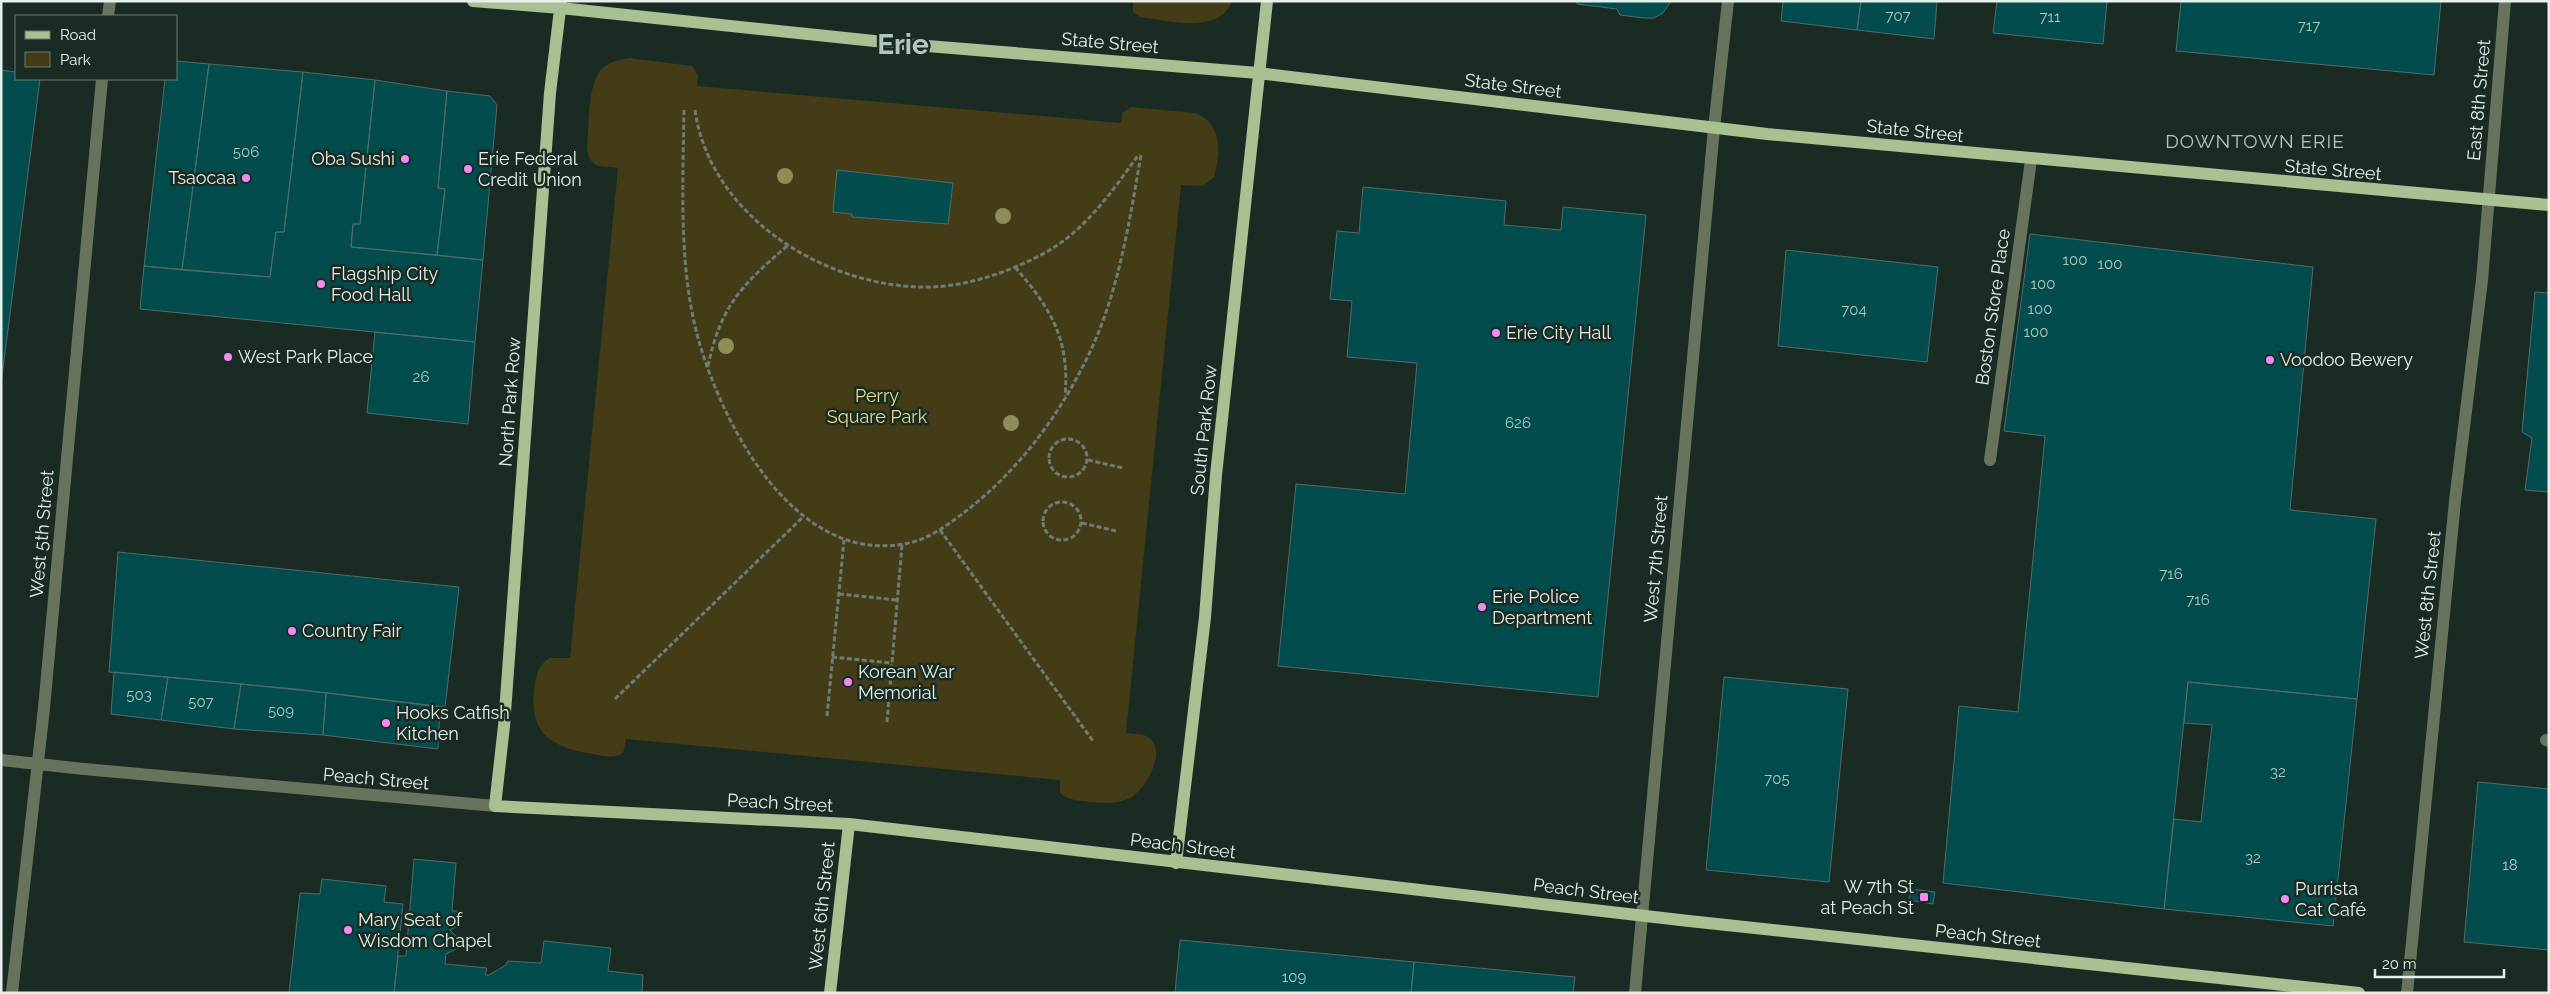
<svg xmlns="http://www.w3.org/2000/svg" width="2550" height="994" font-family="Raleway,sans-serif">
	<style>
		.green { fill: #443c16 }
		.building { fill: #034c4d; stroke: #536a6a }
		.lines { fill: none; stroke-linecap: round; stroke-linejoin: round }
		.path { stroke: #6d7c75; stroke-width: 3; stroke-dasharray: 5 2.5; stroke-linecap: butt }
		.minor { stroke: #68735d; stroke-width: 12 }
		.major { stroke: #a8c092; stroke-width: 12 }
		.tree { fill: #8e8c58 }
		.poi-dot { fill: #f28af3; stroke: #1a2b23; stroke-width: 2 }
		.labels { text-anchor: middle; stroke-width: 5; stroke-linejoin: round; paint-order: stroke }
		.number-label { font-size: 15px; fill: #acc7c3 }
		.street-label { font-size: 18px; fill: #e5f0ea; stroke: #1a2b23 }
		.poi-label { font-size: 18px; fill: #e5f0ea; stroke: #1a2b23; text-anchor: start }
		.park-label { font-size: 18px; fill: #eddb84; stroke: #1a2b23 }
		.neighbourhood-label { font-size: 19px; letter-spacing: 1px; fill: #b2c7bc; stroke: #1a2b23 }
		.town-label { font-size: 28px; font-weight: bold; fill: #b2c7bc; stroke: #1a2b23 }
	</style>
	<rect width="100%" height="100%" fill="#1a2b23"/>
	<path class="green" d="M1133 1H1232C1219 36 1168 20 1140 17L1133 12Z
		M629 58 692 66 698 75 697 86 1121 123 1122 113 1131 107 1195 113C1222 123 1221 152 1214 177L1203 186 1181 185 1126 733C1133 734 1142 733 1148 737 1168 749 1147 787 1133 796 1119 805 1104 803 1089 802 1078 800 1069 801 1060 793V780L626 739 623 753C614 759 603 756 593 754 555 748 529 736 534 691 536 676 537 667 549 658H570L618 168C602 165 591 170 587 150 589 130 587 85 601 70 608 62 619 60 629 58Z"/>
	<path class="building" d="M1577 1H1671L1663 13 1654 18H1644L1620 15 1617 9 1577 4Z
		M1783 1H1861L1857 30 1781 21Z
		M1861 1H1937L1934 39 1857 30Z
		M1997 1H2107L2103 44 1993 33Z
		M2181 1H2441L2434 75 2176 51Z
		M176 61 209 64 182 270 144 266 165 79H176Z
		M209 64 303 72 284 232H276L270 277 182 270Z
		M1 70 16 72V79H40L1 384Z
		M303 72 375 80 360 224H353L351 247 483 260 475 342 140 309 144 266 270 277 276 232H284Z
		M375 80 447 91 438 188 445 189 437 255 351 247 353 224H360Z
		M447 91 490 96 497 105 483 260 437 255 445 189 438 188Z
		M837 170 953 183 948 224 852 217V214L833 212Z
		M1363 187 1506 201 1504 225 1561 230 1563 207 1646 215 1598 697 1278 666 1296 484 1405 494 1417 363 1347 357 1352 301 1330 299 1337 231 1359 233Z
		M2030 234 2313 267 2290 510 2376 519 2357 699 2188 682 2164 909 1943 883 1959 706 2018 712 2045 436 2004 431Z
		M1786 250 1938 267 1927 362 1778 346Z
		M2535 292 2549 293V492L2525 490 2532 438 2522 432Z
		M375 332 475 342 468 424 367 413Z
		M118 552 459 587 445 707 295 689 109 672Z
		M114 672 168 677 161 720 111 714Z
		M168 677 241 684 234 729 161 720Z
		M1724 677 1848 689 1829 882 1706 870Z
		M2188 682 2357 699 2333 926 2164 909 2174 819 2201 822 2212 725 2184 723Z
		M241 684 326 693 323 735 234 729Z
		M326 693 440 707 438 749 323 735Z
		M2478 782 2549 789V950L2464 942Z
		M414 859 456 863 452 911H459L456 927 450 930 457 937 456 949 446 954 445 964 487 968 485 975H489L506 965 508 961 541 963 544 941 611 948 608 971 643 975 642 993H394L398 956H406Z
		M322 879 386 886 384 902 403 904 394 993H289L300 893 320 894Z
		M1911 889 1935 892 1933 904 1909 900Z
		M1180 940 1414 962 1411 993H1175Z
		M1414 962 1575 977 1573 993H1411Z"/>
	<g class="lines">
		<path class="path" d="M684 110C683 187 678 271 700 345 726 431 796 563 904 544 923 541 939 531 954 520 1013 478 1058 419 1089 354 1119 291 1129 223 1141 155
			M695 110C710 217 827 289 930 287 967 286 1006 273 1039 256 1083 234 1111 193 1139 154
			M1015 267C1051 309 1070 339 1065 396
			M708 366C721 305 742 285 787 246
			M1049 458a19 19 0 1 1 38 0a19 19 0 1 1-38 0Z
			M1088 460 1123 468
			M1043 521a19 19 0 1 1 38 0a19 19 0 1 1-38 0Z
			M1082 523 1116 531
			M940 530 1093 741
			M839 594 897 600
			M832 657 892 663
			M615 699 803 517
			M827 716 844 540
			M887 722 902 545"/>
		<path class="minor" d="M108 16 110 1
			M1990 460 2031 160
			M2546 740 2549 741
			M1 760 84 769 495 806
			M12 993 44 708 102 79
			M1635 993 1714 128 1728 1
			M2407 993 2455 501 2482 280 2505 1"/>
		<path class="major" d="M473 1 560 8 903 44 1258 73 1767 134 2549 205
			M561 1 550 93 504 726 495 806 849 824 1689 921 2359 993
			M1176 863 1205 617 1216 475 1267 1
			M830 993 849 824"/>
	</g>
	<g class="tree">
		<circle cx="785" cy="176" r="8"/>
		<circle cx="1003" cy="216" r="8"/>
		<circle cx="726" cy="346" r="8"/>
		<circle cx="1011" cy="423" r="8"/>
	</g>
	<g class="poi-dot">
		<circle cx="405" cy="159" r="5"/>
		<circle cx="468" cy="169" r="5"/>
		<circle cx="246" cy="178" r="5"/>
		<circle cx="321" cy="284" r="5"/>
		<circle cx="1496" cy="333" r="5"/>
		<circle cx="228" cy="357" r="5"/>
		<circle cx="2270" cy="360" r="5"/>
		<circle cx="1482" cy="607" r="5"/>
		<circle cx="292" cy="631" r="5"/>
		<circle cx="848" cy="682" r="5"/>
		<circle cx="386" cy="723" r="5"/>
		<rect x="1919" y="892" width="10" height="10" rx="2.5"/>
		<circle cx="2285" cy="899" r="5"/>
		<circle cx="348" cy="930" r="5"/>
	</g>
	<g class="labels">
		<g class="number-label">
			<text x="1898" y="21">707</text>
			<text x="2050" y="22">711</text>
			<text x="2309" y="31">717</text>
			<text x="246" y="157">506</text>
			<text x="2075" y="265">100</text>
			<text x="2110" y="269">100</text>
			<text x="2043" y="289">100</text>
			<text x="2040" y="314">100</text>
			<text x="1854" y="315">704</text>
			<text x="2036" y="337">100</text>
			<text x="421" y="382">26</text>
			<text x="1518" y="428">626</text>
			<text x="2171" y="579">716</text>
			<text x="2198" y="605">716</text>
			<text x="139" y="700">503</text>
			<text x="201" y="707">507</text>
			<text x="281" y="716">509</text>
			<text x="2278" y="777">32</text>
			<text x="1777" y="784">705</text>
			<text x="2253" y="863">32</text>
			<text x="2510" y="870">18</text>
			<text x="1294" y="982">109</text>
		</g>
		<g class="street-label">
			<text transform="translate(1110 43) rotate(5)" y="6">State Street</text>
			<text transform="translate(1513 86) rotate(7)" y="6">State Street</text>
			<text transform="translate(2479 100) rotate(-85)" y="6">East 8th Street</text>
			<text transform="translate(1915 131) rotate(6)" y="6">State Street</text>
			<text transform="translate(2333 170) rotate(5)" y="6">State Street</text>
			<text transform="translate(1993 307) rotate(-82)" y="6">Boston Store Place</text>
			<text transform="translate(510 402) rotate(-86)" y="6">North Park Row</text>
			<text transform="translate(1204 430) rotate(-84)" y="6">South Park Row</text>
			<text transform="translate(42 534) rotate(-85)" y="6">West 5th Street</text>
			<text transform="translate(1656 559) rotate(-85)" y="6">West 7th Street</text>
			<text transform="translate(2428 595) rotate(-84)" y="6">West 8th Street</text>
			<text transform="translate(376 779) rotate(5)" y="6">Peach Street</text>
			<text transform="translate(780 803) rotate(3)" y="6">Peach Street</text>
			<text transform="translate(1183 846) rotate(7)" y="6">Peach Street</text>
			<text transform="translate(1586 891) rotate(7)" y="6">Peach Street</text>
			<text transform="translate(822 906) rotate(-84)" y="6">West 6th Street</text>
			<text transform="translate(1988 936) rotate(6)" y="6">Peach Street</text>
		</g>
		<g class="poi-label">
			<text x="395" y="165" text-anchor="end">Oba Sushi</text>
			<text x="478" y="165">Erie Federal<tspan x="478" dy="21">Credit Union</tspan></text>
			<text x="236" y="184" text-anchor="end">Tsaocaa</text>
			<text x="331" y="280">Flagship City<tspan x="331" dy="21">Food Hall</tspan></text>
			<text x="1506" y="339">Erie City Hall</text>
			<text x="238" y="363">West Park Place</text>
			<text x="2280" y="366">Voodoo Bewery</text>
			<text x="1492" y="603">Erie Police<tspan x="1492" dy="21">Department</tspan></text>
			<text x="302" y="637">Country Fair</text>
			<text x="858" y="678">Korean War<tspan x="858" dy="21">Memorial</tspan></text>
			<text x="396" y="719">Hooks Catfish<tspan x="396" dy="21">Kitchen</tspan></text>
			<text x="1914" y="893" text-anchor="end">W 7th St<tspan x="1914" dy="21">at Peach St</tspan></text>
			<text x="2295" y="895">Purrista<tspan x="2295" dy="21">Cat Café</tspan></text>
			<text x="358" y="926">Mary Seat of<tspan x="358" dy="21">Wisdom Chapel</tspan></text>
		</g>
		<g class="park-label">
			<text x="877" y="402">Perry<tspan x="877" dy="21">Square Park</tspan></text>
		</g>
		<g class="neighbourhood-label">
			<text x="2255" y="148">DOWNTOWN ERIE</text>
		</g>
		<g class="town-label">
			<text x="903" y="54">Erie</text>
		</g>
	</g>
	<rect width="2550" height="994" fill="none" stroke="#e5f0ea" stroke-width="5"/>
	<rect x="15" y="15" width="162" height="65" fill="#1a2b23" stroke="#6b7a73"/>
	<rect x="25" y="31" width="25" height="8" fill="#a8c092" stroke="#6b7a73"/>
	<text x="60" y="40" font-size="15" fill="#e5f0ea">Road</text>
	<rect x="25" y="52" width="25" height="15" fill="#443c16" stroke="#6b7a73"/>
	<text x="60" y="65" font-size="15" fill="#e5f0ea">Park</text>
	<path d="M2375 969v8h129v-8" fill="none" stroke="#e5f0ea" stroke-width="2.5"/>
	<text x="2382" y="969" font-size="15" fill="#e5f0ea" stroke="#1a2b23" stroke-width="4" paint-order="stroke">20 m</text>
</svg>
